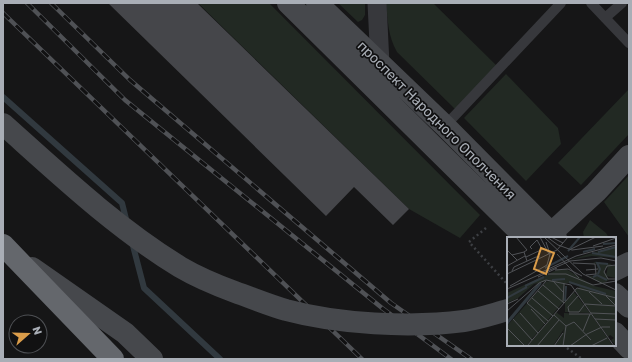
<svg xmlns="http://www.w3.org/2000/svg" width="632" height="362" font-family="Rubik,sans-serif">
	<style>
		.green { fill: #222923 }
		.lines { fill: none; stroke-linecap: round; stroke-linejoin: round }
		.stream { stroke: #31393f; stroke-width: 6 }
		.building { fill: #45464a }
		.path { stroke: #3d3f43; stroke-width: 2.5; stroke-dasharray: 2 3; stroke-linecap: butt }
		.service { stroke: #37383c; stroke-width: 10 }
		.minor { stroke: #37383c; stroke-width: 19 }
		.secondary { stroke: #46484c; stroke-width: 22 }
		.motorway { stroke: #64676c; stroke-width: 22 }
		.rail-casing { stroke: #4f5155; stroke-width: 4.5 }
		.rail { stroke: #111112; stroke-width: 3; stroke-dasharray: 9; stroke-linecap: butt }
		.secondary-bridge { stroke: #46484c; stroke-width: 22 }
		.labels { text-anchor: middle; stroke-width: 3.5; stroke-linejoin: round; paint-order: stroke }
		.street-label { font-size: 14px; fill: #a9aeb6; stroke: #111112 }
		.inset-river { fill: none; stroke: #31393f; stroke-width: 2 }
		.inset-road { fill: none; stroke: #515357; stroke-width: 1 }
		.view { fill: #db9d4a; fill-opacity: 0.15; stroke: #db9d4a; stroke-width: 2 }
		.inset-edge { fill: none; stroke: #a9aeb6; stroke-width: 2 }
	</style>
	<rect width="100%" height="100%" fill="#161617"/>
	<path class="green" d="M198 3H269L480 215 460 238 409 209Z
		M338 3H365V15L362 20 358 22Z
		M386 3H433L497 66 455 109 397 52C388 36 388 22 386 3Z
		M506 74 558 128 561 144 526 181 464 118Z
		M629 89V134L581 185 558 163Z
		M629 175V237L604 202Z
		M590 220 606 233 609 238H584L583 232Z"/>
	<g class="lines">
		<path class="stream" d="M3 97 122 203 127 223
			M132 242 144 288 220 359"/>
	</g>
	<path class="building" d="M108 3H197L409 209 393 225 354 187 326 216Z"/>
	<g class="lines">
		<path class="path" d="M486 228 469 242 508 285
			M563 345 582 359"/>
		<path class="service" d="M591 3 629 43
			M605 18 622 3
			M445 126 561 3"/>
		<path class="minor" d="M377 3 380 64"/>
		<path class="secondary" d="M288 3 526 238
			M317 3 445 126 556 238
			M546 238 596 192 629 156
			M32 268 125 333 152 359
			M615 270 629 263
			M615 294 629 307
			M615 333 629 348"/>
		<path class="motorway" d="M3 245 113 359"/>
		<defs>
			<path id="rail" d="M27 3 125 100 382 308 451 359
				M51 3 130 80 391 303 471 359
				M3 13 362 359"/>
		</defs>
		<use href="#rail" class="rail-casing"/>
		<use href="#rail" class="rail"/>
		<path class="secondary-bridge" d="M3 124C60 175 115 227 180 267 197 277 216 285 235 292 252 298 269 305 286 310 338 324 410 328 464 321 479 319 493 314 508 310"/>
	</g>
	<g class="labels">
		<g class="street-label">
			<text transform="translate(437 120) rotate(45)" y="5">проспект Народного Ополчения</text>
		</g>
	</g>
	<g transform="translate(507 237)">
		<rect width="109" height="109" fill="#161617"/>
		<path d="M109 9V21L85 19 62 23ZM86 25 105 27 97 33 102 43 95 47 81 39H87L91 34 90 28ZM109 28V41L99 39 101 29ZM59 32 87 49 109 54V109L104 103 107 101 103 98 101 100 68 53 73 50 65 46H58L57 64 19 109H0V89L39 45 46 43 27 47 11 61 0 66V56L50 33ZM67 55 83 76 58 75V65ZM49 75 57 81V76L84 77 106 109H47L56 96 57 92 46 109H20Z" fill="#222923"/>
		<path class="inset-river" d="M96 7 109 6M61 14 73 0M76 15 88 12M91 15 109 10M85 16 109 20M38 31 61 19M91 37 93 32 90 26 101 27M86 40 90 38 100 43M45 43 58 42M62 45 99 57M18 49 37 40M0 61 20 50M58 64 59 49M0 85 32 47M0 87 34 46"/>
		<path class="inset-road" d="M9 0 20 13 17 15M33 0 42 17M37 0 76 37 109 53M40 0 51 8 65 13 96 9M44 0 56 6M86 9 109 1M25 12 23 10 30 3 35 12M64 12 89 0M0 13 10 23M50 17 72 41M5 18 17 15 20 24M19 20 36 12M66 26 88 27 89 37 79 38M109 28 100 29 97 35 101 42H109M0 29 18 19M48 33 61 32 75 39M79 33 91 32M5 34 7 30 29 20H33M35 35 69 19 109 8M0 37 50 13 61 0M41 37H59L86 48 109 44M31 40 50 31M39 44 20 66 41 84M46 44 57 56M36 48 57 66M3 49 40 28 43 17 39 5M0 52 63 24 94 21 109 24M31 54 52 72M82 55 95 67M71 59 61 70 62 75H72L78 67 109 69M99 59 108 68M25 61 46 79M56 65 57 47M0 67 11 62M24 72 38 87M0 74 32 46 39 43 64 48 107 109M13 76 31 96M84 76 109 77M62 77H84M47 78 59 89 56 109M6 82 25 103M88 82 109 83M59 89 67 85 84 103M0 91 18 109M76 94 83 77M20 109 70 51 109 61M30 109 52 83M47 109 56 96M63 109 80 97 95 90H103M84 109 100 101"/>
		<path class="view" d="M34 11 47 16 39 37 27 32Z"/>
		<rect width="109" height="109" class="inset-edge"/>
	</g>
	<rect width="632" height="362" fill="none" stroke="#a9aeb6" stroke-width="8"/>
	<g transform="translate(28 334) rotate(70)"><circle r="19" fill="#111112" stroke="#4e5054"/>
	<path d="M0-3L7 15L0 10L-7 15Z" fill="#db9d4a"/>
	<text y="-6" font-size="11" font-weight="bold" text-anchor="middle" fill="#a9aeb6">N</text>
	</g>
</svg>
